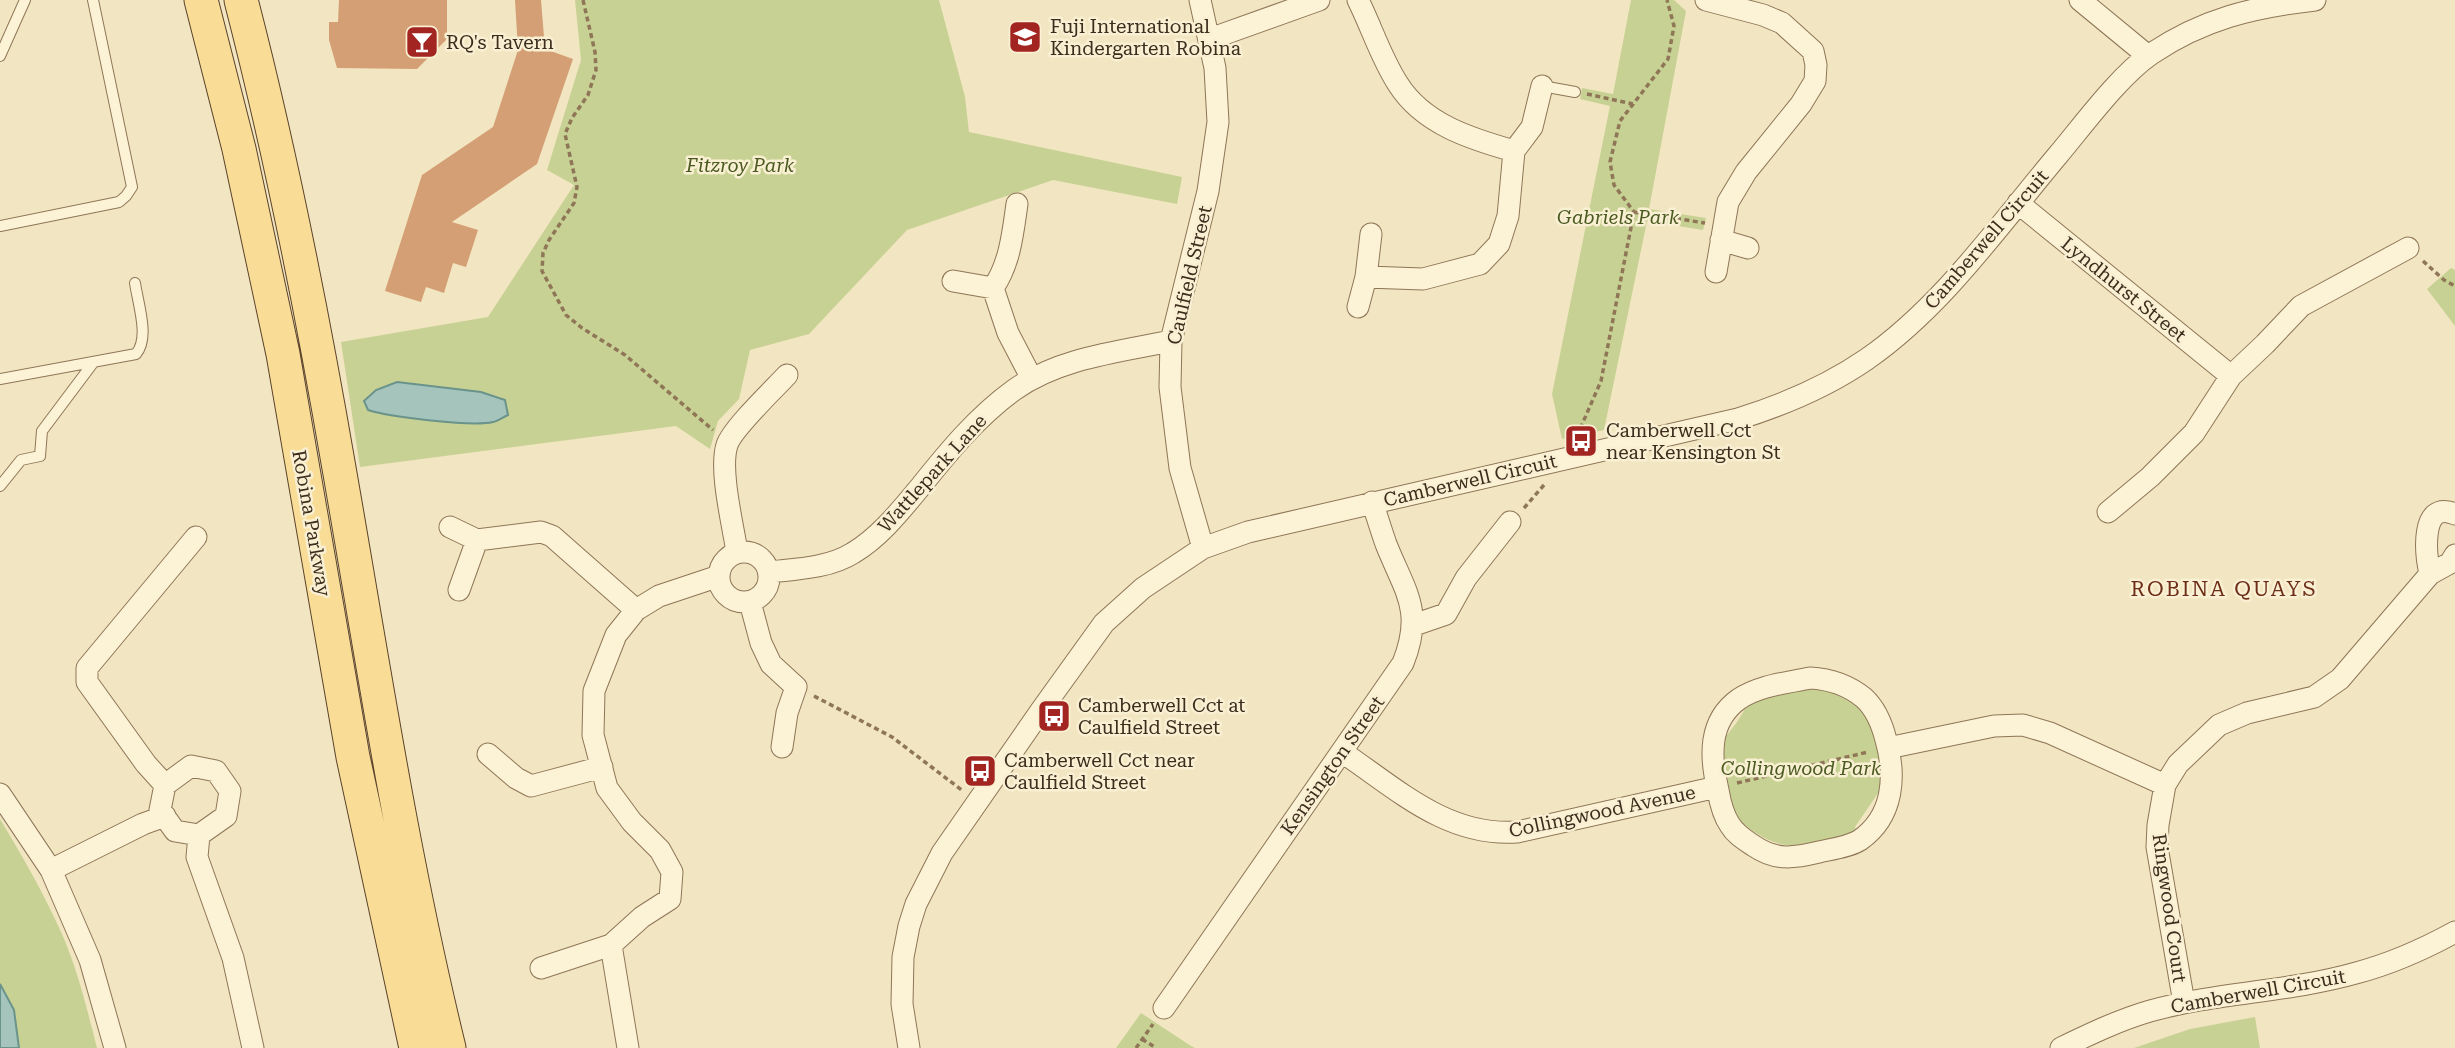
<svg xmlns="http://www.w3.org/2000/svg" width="2455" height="1048" font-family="'Roboto Serif',serif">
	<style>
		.green { fill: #c8d194 }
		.water { fill: #a4c4bc; stroke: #6a938b; stroke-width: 2 }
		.building { fill: #d49f74 }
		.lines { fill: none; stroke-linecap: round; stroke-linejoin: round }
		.lane-casing { stroke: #8e7657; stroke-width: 12 }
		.street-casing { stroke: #8e7657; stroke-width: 23 }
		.primary-casing { stroke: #5b432c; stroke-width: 35 }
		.path { stroke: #8e7657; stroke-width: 3.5; stroke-dasharray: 5 3.5; stroke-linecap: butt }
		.lane { stroke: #fcf2d6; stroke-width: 10 }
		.street { stroke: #fcf2d6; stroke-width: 21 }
		.primary { stroke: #f9dd96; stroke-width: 33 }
		.labels { text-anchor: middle; stroke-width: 5; stroke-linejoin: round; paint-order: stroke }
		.poi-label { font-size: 19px; fill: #3c2d1d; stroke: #f9efd2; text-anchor: start }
		.park-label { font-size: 19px; font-style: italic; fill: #4a5a21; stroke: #f9efd2 }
		.street-label { font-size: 19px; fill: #3c2d1d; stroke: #f9efd2 }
		.neighbourhood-label { font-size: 21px; letter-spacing: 2px; fill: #6d2d18; stroke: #f9efd2 }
	</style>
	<rect width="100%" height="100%" fill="#f2e5c1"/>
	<path class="green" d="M575 0H939L965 97 969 132 1182 177 1177 204 1053 180 907 230 809 334 750 350 739 399 718 421 710 449 676 426 360 467 341 342 488 317 574 185 547 170 581 60Z
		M1631 0H1674L1686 11 1649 209 1706 218 1703 230 1647 221 1604 430 1562 439 1552 394 1610 106 1580 99 1582 88 1613 94Z
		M2451 268 2455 270V326L2427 289Z
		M1810 683C1827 692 1868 705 1875 725 1882 745 1882 770 1886 792L1878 793 1855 827 1856 836C1813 849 1782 855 1745 825H1735L1718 742C1727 739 1747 709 1749 699Z
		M0 819C23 857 44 894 62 934 78 971 87 1009 97 1048H0Z
		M1141 1013 1191 1046 1195 1048H1116Z
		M2255 1017 2260 1048H2134L2190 1029Z"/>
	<path class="water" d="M397 382 481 392 505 400 508 415C503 417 498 421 493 422 472 427 390 417 368 410L364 401 376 390Z
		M0 984 14 1010 19 1048H0Z"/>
	<path class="building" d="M339 0H447V39L417 69 337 68 329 40V22H338Z
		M515 0H541L545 49 573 59 537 164 452 222 478 230 466 267 453 263 444 293 426 287 421 302 385 291 422 175 493 127 518 50Z"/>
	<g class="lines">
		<defs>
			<path id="lane" d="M0 56 25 0
				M1542 86 1575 92
				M0 226 119 202 126 196 132 187 93 0
				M0 379 136 354C150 338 138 304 135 283
				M0 486 21 460 40 456 42 431 93 363"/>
			<path id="street" d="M1200 0 1215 68 1218 122 1208 191 1171 341 1170 387 1180 468 1203 548
				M1358 0C1372 28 1381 58 1398 84 1423 124 1471 139 1514 151
				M1706 0 1763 15 1782 23 1813 51 1816 65 1815 81 1801 104 1746 172 1728 202 1716 272
				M2080 0 2148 56
				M1210 39 1319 0
				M2018 203 2231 376
				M1017 204C1013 232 1010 264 993 288L1008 333 1032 379
				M1721 240 1748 248
				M1366 277 1423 279 1480 264 1499 244 1508 216 1514 151 1532 127 1542 86
				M953 281 993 288
				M1358 307 1366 277 1371 234
				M2108 512 2150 477 2194 433 2231 376 2265 344 2301 306 2408 248
				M450 527 477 540
				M719 577a25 25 0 1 1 50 0a25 25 0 1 1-50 0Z
				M737 552C733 525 719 470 727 445 732 429 774 389 787 375
				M770 572C797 569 829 568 853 553 880 537 901 510 921 486 949 451 977 417 1014 390 1059 358 1118 352 1171 341
				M2430 574C2426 556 2419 499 2455 514
				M459 590 477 540 541 532 552 536 636 610
				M750 602 761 643 771 664 796 687 787 713 782 747
				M1414 625 1446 614 1466 578 1510 522
				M1810 678C1830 679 1848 685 1864 698 1876 709 1882 724 1886 740 1896 776 1894 816 1860 840 1849 847 1832 849 1819 852 1794 858 1776 861 1754 846 1745 840 1736 835 1730 825 1723 815 1720 802 1718 790 1710 757 1708 721 1739 699 1760 685 1787 683 1810 678Z
				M1888 748 1994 726 2023 725 2050 733 2165 785
				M1342 752C1397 789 1447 837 1517 832L1717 787
				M488 754 516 778 531 786 602 767
				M191 766 216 771 230 791 226 816 199 835 175 831 160 810 165 785Z
				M165 785 146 764 87 682V668L196 537
				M0 794 51 870 90 960 115 1048
				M199 835 197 857 233 958 253 1048
				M51 870 143 824 165 816
				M611 945 628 1048
				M541 968 611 945 642 917 670 899 672 872 660 850 632 822 607 788 593 735 594 691 616 635 636 610 659 596 719 576
				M2184 1003 2157 847 2158 825 2165 785 2178 764 2219 725 2247 713 2314 697 2340 679 2430 574 2450 563 2455 555
				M1164 1008 1403 663C1424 610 1405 592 1386 544 1381 530 1377 516 1372 502
				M909 1048 902 1004 903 957 909 926 916 904 942 853 1042 709 1104 623 1143 588 1203 548 1248 532 1738 419C1783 405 1828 386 1867 359 1943 306 1999 225 2058 155 2084 124 2119 76 2151 54 2203 19 2253 7 2315 0
				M2061 1048C2090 1034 2119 1020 2150 1011 2218 992 2289 992 2356 973 2390 964 2424 949 2455 932"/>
			<path id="primary" d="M201 0 239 149 283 354 353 757 416 1048
				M241 0C281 154 312 311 339 468 373 662 402 856 449 1048"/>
		</defs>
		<use href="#lane" class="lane-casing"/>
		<use href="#street" class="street-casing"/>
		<use href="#primary" class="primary-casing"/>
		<path class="path" d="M583 0 595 52 596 70 588 95 572 118 565 134 577 187 574 203 549 240 543 253 542 271 566 315 582 328 625 355 713 430
			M1587 94 1633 104
			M1634 212 1705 223
			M2423 261 2444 280 2455 286
			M1577 436 1601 381 1634 212 1614 185 1610 162 1620 121 1668 59 1674 26 1667 0
			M1524 508 1544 485
			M814 696 892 737 963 791
			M1737 783 1868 752
			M1142 1039 1156 1048
			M1136 1048 1153 1024"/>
		<use href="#lane" class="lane"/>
		<use href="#street" class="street"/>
		<use href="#primary" class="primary"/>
	</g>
	<defs>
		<symbol id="school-square" viewBox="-11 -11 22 22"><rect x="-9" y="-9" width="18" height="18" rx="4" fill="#a22521" stroke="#f9efd2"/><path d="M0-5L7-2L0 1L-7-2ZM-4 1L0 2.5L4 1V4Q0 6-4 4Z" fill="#fff"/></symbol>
		<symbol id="bar-square" viewBox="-11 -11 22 22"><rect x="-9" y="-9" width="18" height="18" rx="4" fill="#a22521" stroke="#f9efd2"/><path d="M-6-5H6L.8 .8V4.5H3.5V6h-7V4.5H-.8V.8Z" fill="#fff"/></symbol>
		<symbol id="bus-square" viewBox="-11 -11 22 22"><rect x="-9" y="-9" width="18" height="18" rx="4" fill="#a22521" stroke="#f9efd2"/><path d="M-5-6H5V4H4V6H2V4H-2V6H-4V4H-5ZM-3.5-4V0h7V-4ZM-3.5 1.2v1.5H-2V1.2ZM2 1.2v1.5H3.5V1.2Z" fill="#fff"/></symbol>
	</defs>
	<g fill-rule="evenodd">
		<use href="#school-square" x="1006" y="18" width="38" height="38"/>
		<use href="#bar-square" x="403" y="23" width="38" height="38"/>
		<use href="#bus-square" x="1562" y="422" width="38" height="38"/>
		<use href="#bus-square" x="1035" y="697" width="38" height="38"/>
		<use href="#bus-square" x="961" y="752" width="38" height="38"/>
	</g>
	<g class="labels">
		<g class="poi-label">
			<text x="1050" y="33">Fuji International<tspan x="1050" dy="22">Kindergarten Robina</tspan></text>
			<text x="446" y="49">RQ's Tavern</text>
			<text x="1606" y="437">Camberwell Cct<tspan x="1606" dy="22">near Kensington St</tspan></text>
			<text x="1078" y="712">Camberwell Cct at<tspan x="1078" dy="22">Caulfield Street</tspan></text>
			<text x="1004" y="767">Camberwell Cct near<tspan x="1004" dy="22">Caulfield Street</tspan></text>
		</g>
		<g class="park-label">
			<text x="740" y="172">Fitzroy Park</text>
			<text x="1618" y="224">Gabriels Park</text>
			<text x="1801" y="775">Collingwood Park</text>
		</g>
		<g class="street-label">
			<text transform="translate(1986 239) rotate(-49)" y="7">Camberwell Circuit</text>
			<text transform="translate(1189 275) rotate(-77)" y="7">Caulfield Street</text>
			<text transform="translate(2124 289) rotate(39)" y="7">Lyndhurst Street</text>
			<text transform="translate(932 473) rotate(-48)" y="7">Wattlepark Lane</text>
			<text transform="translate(1470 480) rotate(-13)" y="7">Camberwell Circuit</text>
			<text transform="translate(312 523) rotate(80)" y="7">Robina Parkway</text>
			<text transform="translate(1332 765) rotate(-55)" y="7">Kensington Street</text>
			<text transform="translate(1602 811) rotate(-12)" y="7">Collingwood Avenue</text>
			<text transform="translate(2170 908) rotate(82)" y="7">Ringwood Court</text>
			<text transform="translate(2258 991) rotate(-10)" y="7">Camberwell Circuit</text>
		</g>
		<g class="neighbourhood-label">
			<text x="2224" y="596">ROBINA QUAYS</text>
		</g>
	</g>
</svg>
